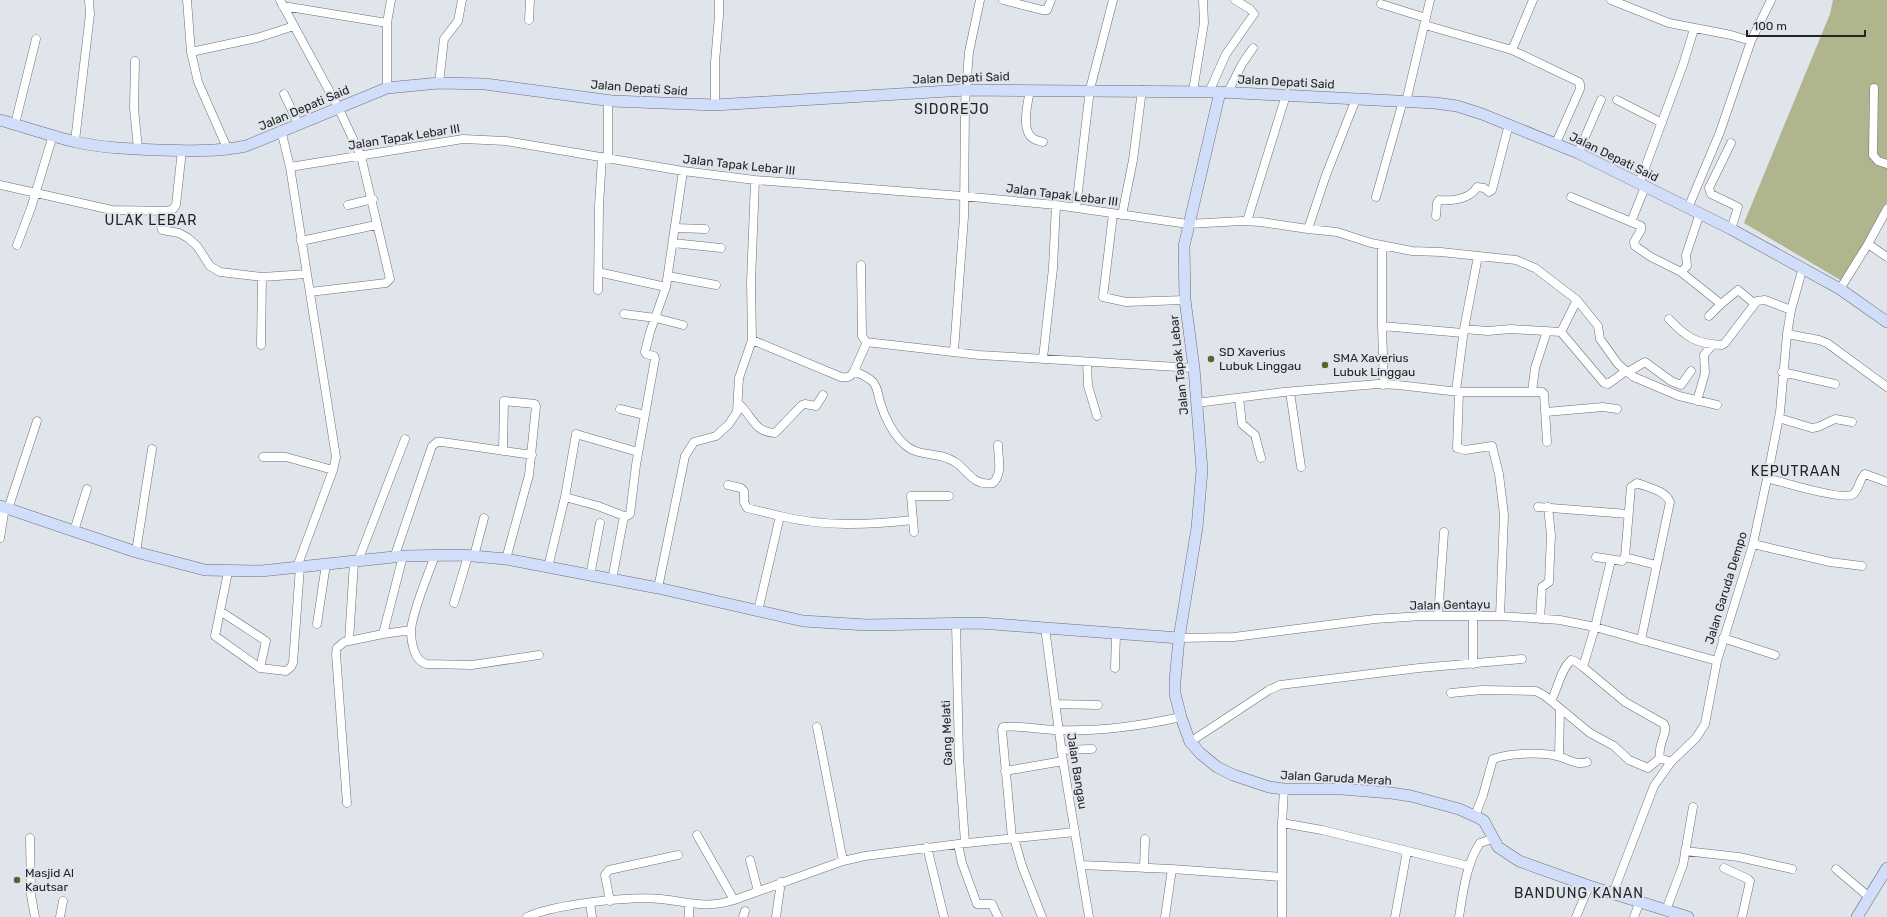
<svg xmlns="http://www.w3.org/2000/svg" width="1887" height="917" font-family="Rubik,sans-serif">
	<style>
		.green { fill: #b0b58d }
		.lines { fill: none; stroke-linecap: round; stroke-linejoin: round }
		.street-casing { stroke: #6c6f75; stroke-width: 9 }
		.secondary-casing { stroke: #6c6f75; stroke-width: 12 }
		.street { stroke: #fff; stroke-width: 8 }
		.secondary { stroke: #d0defa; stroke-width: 11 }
		.poi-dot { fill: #5c602e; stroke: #e0e4eb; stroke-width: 1.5 }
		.labels { text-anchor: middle; stroke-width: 4; stroke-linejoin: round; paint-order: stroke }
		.street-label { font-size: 12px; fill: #232427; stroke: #e0e4eb }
		.poi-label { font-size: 12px; fill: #232427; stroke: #e0e4eb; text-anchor: start }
		.quarter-label { font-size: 14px; letter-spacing: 1px; fill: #232427; stroke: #e0e4eb }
	</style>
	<rect width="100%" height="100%" fill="#e0e4eb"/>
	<path class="green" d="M1833 0H1887V203L1842 281 1744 223 1830 14Z"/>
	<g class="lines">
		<defs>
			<path id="street" d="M187 0 191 52 198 82 228 150
				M280 0 338 107 361 156 390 279 386 283 310 292
				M1003 0 1042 10H1047L1051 0
				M1611 0 1669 23 1731 35 1751 41
				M1381 4 1426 18
				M283 6 387 23
				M529 20 530 0
				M1425 25 1512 50 1579 82 1580 84V89L1556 143
				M1512 50 1533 0
				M191 52 257 38 294 26
				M135 61 134 108 138 149
				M439 83 444 39 458 21 462 0
				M387 88V23L391 0
				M1874 88 1873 155 1878 161 1887 164
				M1030 90C1028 102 1020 132 1034 139 1037 141 1040 141 1043 142
				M1193 91 1204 23 1203 0
				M1209 92 1226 54 1254 14 1250 9 1235 0
				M1228 92 1242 64 1253 48
				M284 94 298 123
				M1617 100 1662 123
				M1406 102 1430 0
				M715 105V62L719 16V0
				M15 124 36 39
				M281 130 290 167 336 457 333 470 297 567
				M75 141 90 14 89 0
				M1731 143 1709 188 1711 194 1738 207 1731 229
				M1578 153 1601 100
				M608 158V100
				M290 167 463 139 506 141 683 171 755 180 962 196 1056 205 1188 224 1242 221 1261 222 1308 229 1337 232 1371 243 1412 251 1441 252 1516 260 1535 268 1577 300 1598 326 1600 339 1618 364 1626 371 1634 377 1679 396 1717 405
				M1639 184 1683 65 1694 29
				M0 185 112 210 168 211 173 209 176 205 182 150
				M1376 197 1403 101
				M1571 197 1641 226V230L1634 242 1635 246 1651 257 1681 272 1721 304 1709 316
				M348 205 373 199
				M1076 208 1090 89 1113 0
				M1688 208 1720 132 1751 41 1771 0
				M161 211V226L162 230 179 233 188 238 197 246 210 266 220 272 262 277 307 274
				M1113 214 1103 297 1126 302 1185 300
				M1122 215 1133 160 1142 90
				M1436 216 1437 203 1439 200C1453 201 1469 200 1477 187L1484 188 1489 192 1492 190 1509 124
				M1247 221 1286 95
				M1631 222 1645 187
				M675 228 705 229
				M1308 229 1326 175 1356 99
				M301 241 376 225
				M673 243 721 248
				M1868 244 1887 257
				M17 245 31 208 53 135
				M1382 246V326
				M861 265 862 336 866 342 979 355 1194 368
				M598 272 666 287
				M1681 272 1687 266 1686 255 1700 213
				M668 276 716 285
				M1840 289 1868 244 1887 209
				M598 290 599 206 602 157
				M1721 304 1738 290 1755 304
				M624 314 656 318 683 325
				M1669 319C1686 337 1696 344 1722 345L1725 343 1757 301 1765 300 1791 310
				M1464 329 1488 331 1511 329 1561 332 1604 383 1608 384 1626 371
				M1561 332 1577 300
				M1787 334 1819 340 1827 343 1887 387
				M752 340 841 377C848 378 851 377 854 371L867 342
				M261 345 262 277
				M954 351 964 217 965 103 969 52 980 0
				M1043 358 1053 268 1056 205
				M1087 362 1088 386 1097 416
				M854 371C861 374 868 377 873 382 878 388 878 395 880 402 884 416 893 434 904 444 918 458 940 451 955 462 968 470 973 487 993 483 1003 474 998 457 998 445
				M1628 372 1645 362 1671 381 1681 385 1691 371
				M1782 372 1835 384
				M1384 385 1382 326 1463 333
				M1456 391 1464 329 1478 256
				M1290 392 1301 467
				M1459 392 1457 448 1465 450 1492 446 1499 474 1504 515 1500 616
				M1532 392 1535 368 1547 331
				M1239 398 1242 424 1255 435 1261 458
				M1697 401 1705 373 1704 355 1713 344
				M1196 403 1284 392 1378 384 1398 385 1459 392H1542L1544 394 1547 442
				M739 404C753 417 754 432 775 433L802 405 805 404 816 406 823 395
				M620 409 645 415
				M1546 412 1603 407 1617 409
				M1779 418 1812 428 1818 427 1835 419 1852 422
				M503 451 504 401 535 404 536 406 529 475 506 559
				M263 457H286L333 470
				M1767 478C1781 482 1841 500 1852 495 1859 491 1859 479 1865 474L1887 482
				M728 485 741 488 744 491V502L747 508 780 516
				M565 497 576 434 638 452
				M1538 507 1628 514
				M8 509 37 421
				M913 520 914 532
				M74 531 87 489
				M0 538 5 507
				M1753 544 1830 562 1862 566
				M136 552 152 449
				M435 555C428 576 413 609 411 630 411 641 414 662 427 664L472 665 539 655
				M474 556 484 518
				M1596 557 1622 561 1625 557 1656 565
				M1625 557 1631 487 1637 483C1649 488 1665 490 1670 502L1641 640
				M394 558 432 446 437 442H442L532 455
				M1611 560 1595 627 1583 667 1625 702 1664 724C1669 732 1657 744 1660 758
				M358 561 405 439
				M548 567 565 497 598 506 624 516H627L630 514 636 465 655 359 654 356 646 354 645 352 650 332 666 287 683 171
				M228 572 215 636 260 668 286 671 291 667 293 663 300 567
				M590 576 600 523
				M612 580 624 516
				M658 588 685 456 694 442 716 436 729 424 737 412 739 378 752 340 751 282 755 180
				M454 603 468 556
				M220 611 266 641 260 668
				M758 611 780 516C824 527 868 525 913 520L911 496H949
				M1438 616 1444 532
				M1473 616V664
				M1540 619 1542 587 1549 582 1551 535 1548 507
				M956 623 959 757 965 843
				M317 624 326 564
				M1045 628 1063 761 1089 917
				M383 634 403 556
				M1179 638 1234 637 1375 619 1422 616H1500L1560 620 1595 627 1717 661
				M1723 638 1775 655
				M349 641 354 562
				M1115 668 1116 633
				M1451 693 1482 690 1536 691 1545 696 1590 733 1614 746 1629 760 1648 768 1660 758 1671 762
				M1551 701C1558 688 1560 671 1571 660L1575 661 1583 667
				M1055 704 1098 705
				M817 727 843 861
				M1190 742 1269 690 1280 685 1419 668 1522 659
				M1061 750 1092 749
				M1559 756 1560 710
				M1005 771 1063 761
				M347 803 336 654 337 648 344 642 383 634 411 630
				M1475 816 1483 795 1493 759C1510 753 1539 752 1557 756 1567 758 1576 766 1587 762
				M1282 823 1322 830 1469 866
				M697 835 734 900
				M30 838 31 895 35 917
				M1012 838 1002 730 1003 727C1020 725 1040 730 1058 730 1100 732 1140 726 1181 717
				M1014 838 1022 866 1042 917
				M958 844 962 863 977 904H992L998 917
				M927 847 944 917
				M1685 851 1739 857 1792 869
				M750 860 758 891
				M1081 865 1172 869 1282 877
				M1144 868 1145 839
				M1724 868 1748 879 1750 881 1742 917
				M1836 869 1869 897
				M1613 893 1654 786 1671 762 1696 738 1705 724 1717 661 1753 544 1767 479 1780 412 1787 334 1791 310 1803 267
				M610 901 605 875 609 870 678 855
				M590 903 592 917
				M1666 910 1683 865 1693 807
				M60 917 63 901
				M527 917C555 904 630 896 661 899 689 902 706 909 734 900L843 861 865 856 958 844 1075 832
				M689 917V904
				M743 917 745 911
				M776 917 781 882
				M1165 917 1172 869
				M1282 917V823L1284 789
				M1395 917 1407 851
				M1459 917C1463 893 1466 864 1480 843L1492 839
				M1576 917 1589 886
				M1634 917 1640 901"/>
			<path id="secondary" d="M1220 92 1184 246 1185 300 1194 368 1202 470 1197 528 1179 638 1175 681V694L1181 717 1190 742 1201 754 1217 767 1233 775 1269 787 1284 789H1342L1391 793 1411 796 1459 809 1479 818 1484 821 1498 847 1519 861 1589 886 1688 917
				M0 120C25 127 51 136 76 142 104 148 130 149 158 150 188 151 217 152 246 146L387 88 439 83 485 84 612 101 715 105 966 90 1220 92 1435 103 1457 106 1482 114 1578 153 1731 229 1840 289 1887 322
				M0 506 136 552 205 570 261 571 403 556 462 555 506 559 658 588 803 621 867 625 980 623 1179 638
				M1857 917 1887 868"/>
		</defs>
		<use href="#street" class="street-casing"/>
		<use href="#secondary" class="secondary-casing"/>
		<use href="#street" class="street"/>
		<use href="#secondary" class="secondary"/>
	</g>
	<g class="poi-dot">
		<circle cx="1211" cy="359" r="4"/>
		<circle cx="1325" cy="365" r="4"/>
		<circle cx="17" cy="880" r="4"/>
	</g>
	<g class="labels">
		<g class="street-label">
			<text transform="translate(961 78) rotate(-2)" y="4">Jalan Depati Said</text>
			<text transform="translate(1286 82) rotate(3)" y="4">Jalan Depati Said</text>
			<text transform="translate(639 88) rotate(4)" y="4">Jalan Depati Said</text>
			<text transform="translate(304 108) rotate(-23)" y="4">Jalan Depati Said</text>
			<text transform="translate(404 137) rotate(-9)" y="4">Jalan Tapak Lebar III</text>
			<text transform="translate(1614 157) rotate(26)" y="4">Jalan Depati Said</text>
			<text transform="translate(739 165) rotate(6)" y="4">Jalan Tapak Lebar III</text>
			<text transform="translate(1062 195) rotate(7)" y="4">Jalan Tapak Lebar III</text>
			<text transform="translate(1179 365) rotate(-96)" y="4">Jalan Tapak Lebar</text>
			<text transform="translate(1726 588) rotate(-73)" y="4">Jalan Garuda Dempo</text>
			<text transform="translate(1450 605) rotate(-1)" y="4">Jalan Gentayu</text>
			<text transform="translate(947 733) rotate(-92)" y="4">Gang Melati</text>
			<text transform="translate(1077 771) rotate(81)" y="4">Jalan Bangau</text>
			<text transform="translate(1336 778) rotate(3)" y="4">Jalan Garuda Merah</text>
		</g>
		<g class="poi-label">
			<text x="1219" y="356">SD Xaverius<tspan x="1219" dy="14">Lubuk Linggau</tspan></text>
			<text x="1333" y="362">SMA Xaverius<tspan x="1333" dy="14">Lubuk Linggau</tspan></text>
			<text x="25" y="877">Masjid Al<tspan x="25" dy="14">Kautsar</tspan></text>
		</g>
		<g class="quarter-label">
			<text x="952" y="114">SIDOREJO</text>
			<text x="151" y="225">ULAK LEBAR</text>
			<text x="1796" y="476">KEPUTRAAN</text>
			<text x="1579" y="898">BANDUNG KANAN</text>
		</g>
	</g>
	<path d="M1747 30v6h118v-6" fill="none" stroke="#232427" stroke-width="2"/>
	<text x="1753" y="30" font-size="12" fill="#232427" stroke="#e0e4eb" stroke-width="3" paint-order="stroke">100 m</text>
</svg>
